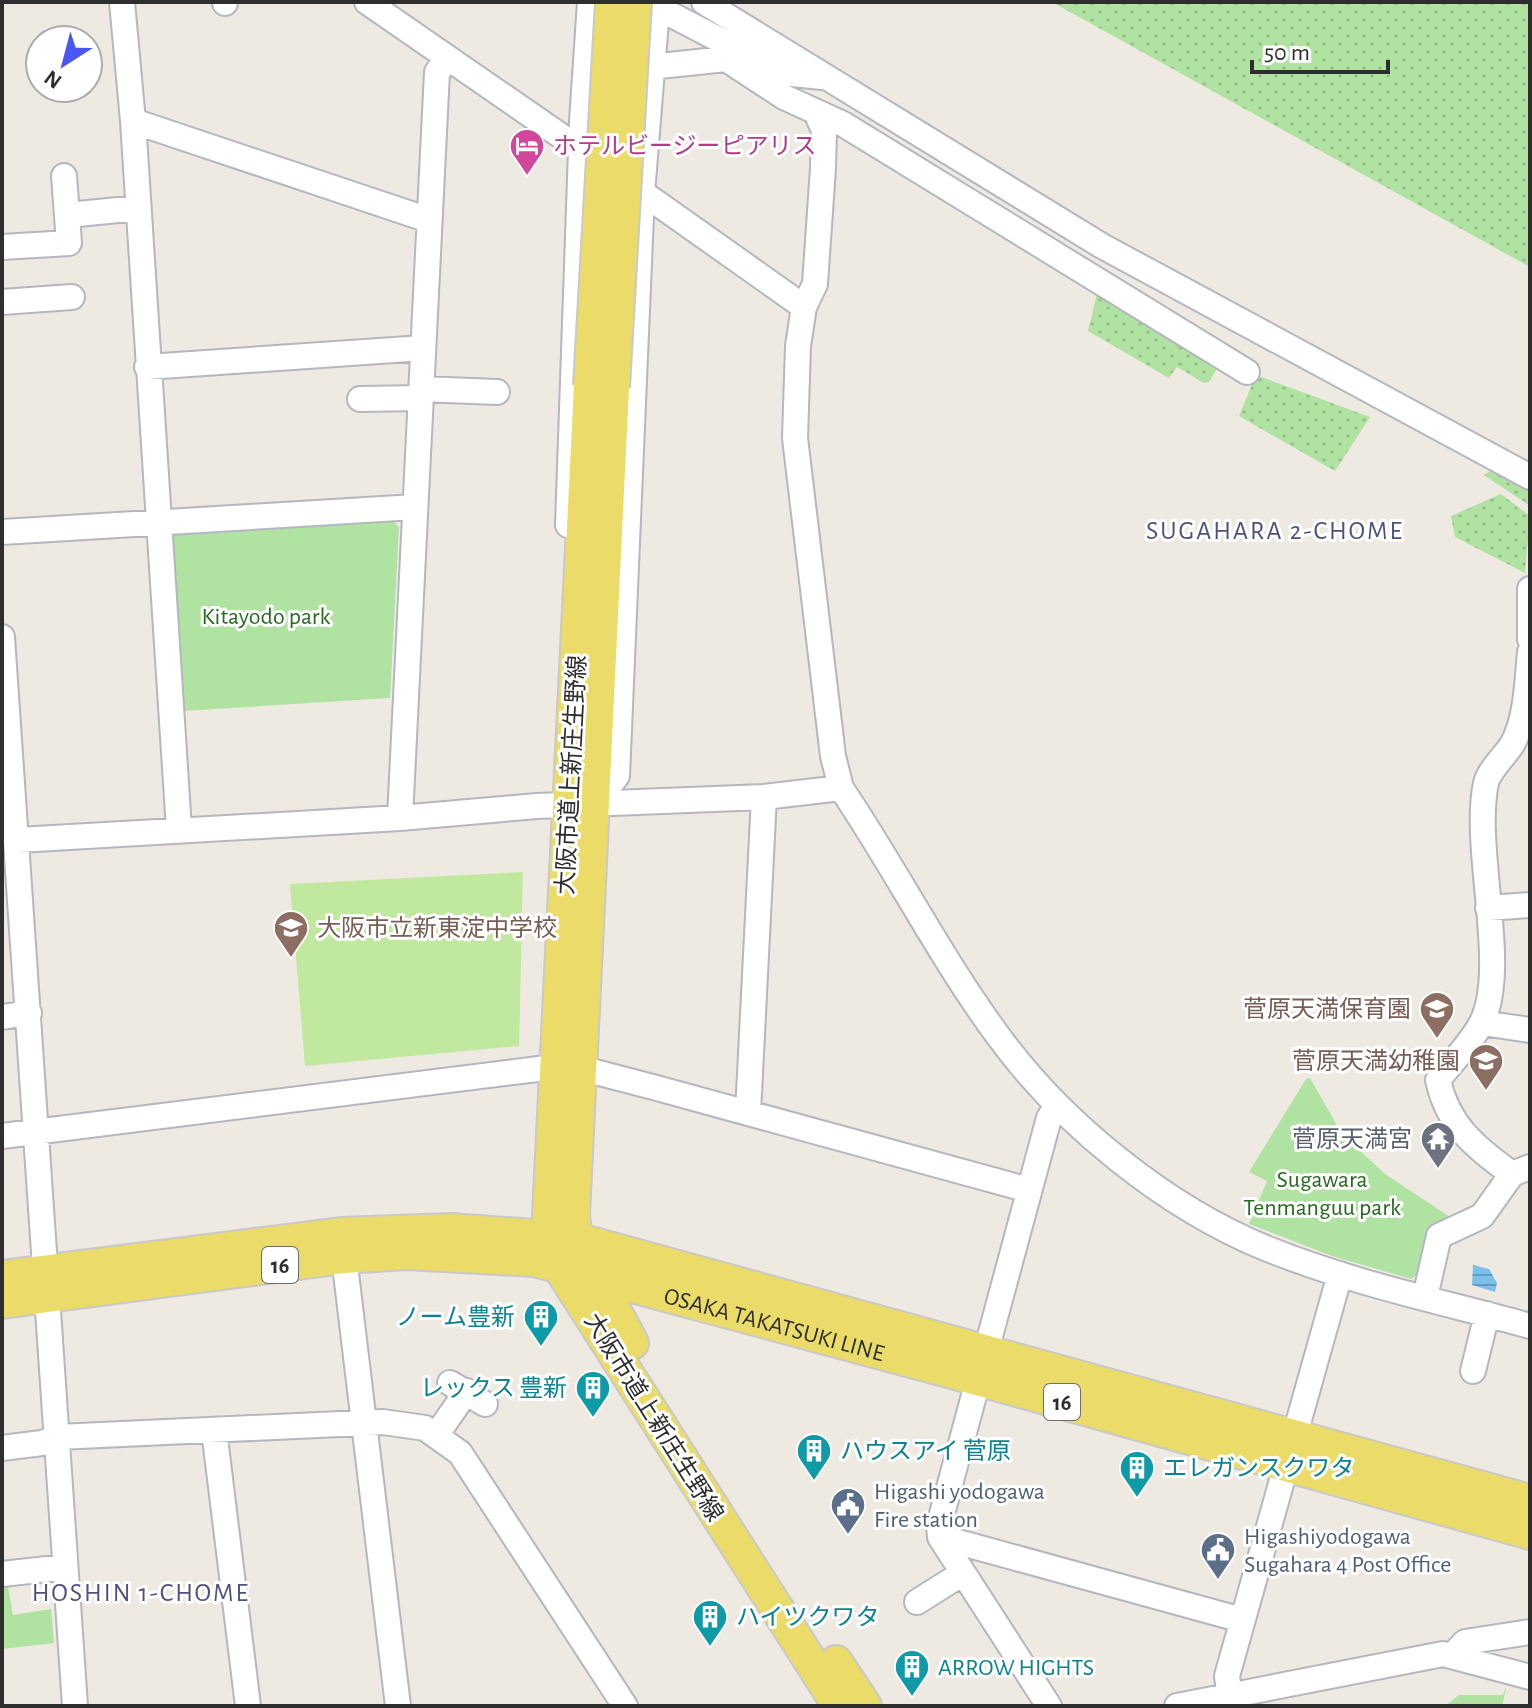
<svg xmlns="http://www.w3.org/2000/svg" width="1532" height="1708" font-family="'Alegreya Sans','Noto Sans JP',sans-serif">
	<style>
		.grass { fill: url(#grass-dots) }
		.park { fill: #b0e2a1 }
		.pitch { fill: #c0e89e }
		.water { fill: url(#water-rules) }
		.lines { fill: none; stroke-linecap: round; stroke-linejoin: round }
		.minor-casing { stroke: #b5b6c0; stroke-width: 28 }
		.major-casing { stroke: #c9c9c9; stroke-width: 36 }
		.minor { stroke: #fff; stroke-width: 24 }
		.major { stroke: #ebdc6a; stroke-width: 32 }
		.major-bridge-casing { stroke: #c9c9c9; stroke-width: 36; stroke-linecap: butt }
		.major-bridge { stroke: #ebdc6a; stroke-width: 32 }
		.labels { text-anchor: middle; stroke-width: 6; stroke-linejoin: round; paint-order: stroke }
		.shield { fill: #fff; stroke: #6d6d6d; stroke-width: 2 }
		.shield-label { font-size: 22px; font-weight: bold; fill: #2e2e2e }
		.hotel-label { font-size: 24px; fill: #b23c85; stroke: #fff; text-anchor: start }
		.park-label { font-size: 24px; fill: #266a1f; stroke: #fff }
		.street-label { font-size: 24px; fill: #2e2e2e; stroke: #fff }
		.education-label { font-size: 24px; fill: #785e54; stroke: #fff; text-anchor: end }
		.worship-label { font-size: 24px; fill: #5b616d; stroke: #fff; text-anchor: end }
		.culture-label { font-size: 24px; fill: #0d838f; stroke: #fff; text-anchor: start }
		.service-label { font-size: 24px; fill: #4e5e75; stroke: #fff; text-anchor: start }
		.neighbourhood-label { font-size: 26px; letter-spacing: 2px; fill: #4f527e; stroke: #fff }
	</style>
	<defs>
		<pattern id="grass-dots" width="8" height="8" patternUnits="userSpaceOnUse" patternTransform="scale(2)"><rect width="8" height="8" fill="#b0e2a1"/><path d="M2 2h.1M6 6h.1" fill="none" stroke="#98c28b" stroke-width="1.8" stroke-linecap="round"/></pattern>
		<pattern id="water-rules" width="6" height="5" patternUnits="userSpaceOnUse" patternTransform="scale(2)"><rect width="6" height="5" fill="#7bc0ea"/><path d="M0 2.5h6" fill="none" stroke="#659cbe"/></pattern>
	</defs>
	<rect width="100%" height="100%" fill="#eeeae2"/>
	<path class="grass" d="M1052 2H1530V267Z
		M1098 290 1218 367 1209 382 1204 383 1177 367 1169 378 1088 331Z
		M1256 375 1370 417 1335 471 1239 416Z
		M1490 471H1498L1530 490V506L1484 475Z
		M1501 494 1530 516 1525 573 1455 537 1451 516Z"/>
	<path class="park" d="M391 519 399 527 390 698 183 711 170 541 177 532Z
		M1310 1078 1342 1134 1385 1174 1456 1221 1420 1273 1411 1279 1332 1256 1249 1224 1267 1181 1249 1172 1306 1079Z
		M7 1581 13 1615 51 1609 54 1643 2 1649V1582Z
		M1507 1684 1502 1706H1445L1459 1695H1503Z"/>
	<path class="pitch" d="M523 872 519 1046 305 1066 290 884Z"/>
	<path class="water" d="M1473 1265 1489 1269 1497 1283 1495 1292 1472 1285Z"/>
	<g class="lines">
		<defs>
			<path id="minor" d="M122 2 133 121 179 829
				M367 2 590 156
				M647 2 783 73 822 77
				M704 2 1102 246 1530 477
				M225 3V2
				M650 67 726 59 784 97 843 124 1247 372
				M817 115 824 130 823 168 815 284 804 307 798 346 795 438 833 756 841 788C895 868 939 955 996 1033 1060 1122 1166 1208 1268 1249 1352 1283 1443 1302 1530 1326
				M133 121 429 220
				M633 186 804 307
				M68 215 138 208
				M2 247 69 243 64 176
				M2 302 72 297
				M147 367 423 348
				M421 389 497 392
				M360 399 421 398
				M568 525 582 121 590 2
				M2 532 415 507
				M1530 589V639
				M2 637 75 1706
				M595 803 617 776 642 193 657 9
				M400 818 437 72 448 59
				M18 840 400 818 537 806 764 797 841 788
				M1488 908 1530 905
				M2 1017 29 1013
				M1482 1023 1530 1030
				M748 1113 764 797
				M2 1136 554 1067 580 1068 653 1087 1029 1190
				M1512 1174C1476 1148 1448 1126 1438 1080 1452 1062 1472 1042 1482 1022 1509 967 1472 848 1486 783 1489 770 1506 755 1513 743 1527 716 1527 681 1530 652
				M342 1240 398 1706
				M1425 1297 1439 1236 1482 1216 1512 1174 1530 1167
				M1473 1371 1487 1314
				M450 1383 485 1404
				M214 1430 248 1706
				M437 1434 467 1391
				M2 1448 42 1443 58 1437 383 1422 425 1428 460 1453 625 1706
				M940 1537 1242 1620
				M2 1574 65 1567
				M917 1602 963 1573
				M1453 1655 1465 1642 1530 1632
				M1049 1706 940 1537 939 1525 1049 1118 1057 1105
				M1177 1706 1443 1654 1530 1677
				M1231 1706 1227 1676 1340 1274"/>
			<g id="major">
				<path d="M590 386 548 1236 558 1265 839 1706"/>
				<path d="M613 387 573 1215 576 1239 632 1343"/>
				<path d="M2 1277 341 1234 451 1230 576 1239 1530 1501"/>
				<path id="s1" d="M2 1302 344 1257 407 1253 535 1260 956 1373 1530 1533"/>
				<path d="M836 1662 865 1706"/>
			</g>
		</defs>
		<use href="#minor" class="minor-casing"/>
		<use href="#major" class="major-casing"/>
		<use href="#minor" class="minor"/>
		<use href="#major" class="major"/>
		<defs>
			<path id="major-bridge" d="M590 386 612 2
				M613 387 635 2"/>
		</defs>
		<use href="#major-bridge" class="major-bridge-casing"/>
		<use href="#major-bridge" class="major-bridge"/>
	</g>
	<defs>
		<symbol id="hotel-pin" viewBox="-11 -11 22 30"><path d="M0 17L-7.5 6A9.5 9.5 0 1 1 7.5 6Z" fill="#d1479c" stroke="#fff"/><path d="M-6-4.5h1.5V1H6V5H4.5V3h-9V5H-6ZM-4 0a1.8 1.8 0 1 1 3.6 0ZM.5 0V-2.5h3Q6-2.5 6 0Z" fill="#fff"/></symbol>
		<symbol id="school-pin" viewBox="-11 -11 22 30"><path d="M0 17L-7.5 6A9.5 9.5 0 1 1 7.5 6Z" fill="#8d6e63" stroke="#fff"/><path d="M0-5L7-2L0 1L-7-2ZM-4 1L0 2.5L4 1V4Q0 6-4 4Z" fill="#fff"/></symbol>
		<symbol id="temple-pin" viewBox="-11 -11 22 30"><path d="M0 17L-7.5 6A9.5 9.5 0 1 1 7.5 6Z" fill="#6b7280" stroke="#fff"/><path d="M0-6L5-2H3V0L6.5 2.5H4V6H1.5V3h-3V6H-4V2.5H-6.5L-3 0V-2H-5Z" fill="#fff"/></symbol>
		<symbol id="building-pin" viewBox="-11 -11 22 30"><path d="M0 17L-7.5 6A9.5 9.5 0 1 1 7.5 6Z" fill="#0f9aa8" stroke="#fff"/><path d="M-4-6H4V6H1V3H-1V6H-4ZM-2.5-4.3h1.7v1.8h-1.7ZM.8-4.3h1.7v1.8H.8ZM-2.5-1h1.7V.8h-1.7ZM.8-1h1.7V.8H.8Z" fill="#fff"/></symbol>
		<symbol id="civic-pin" viewBox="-11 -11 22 30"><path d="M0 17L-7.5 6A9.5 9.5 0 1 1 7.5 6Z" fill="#5c6f8a" stroke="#fff"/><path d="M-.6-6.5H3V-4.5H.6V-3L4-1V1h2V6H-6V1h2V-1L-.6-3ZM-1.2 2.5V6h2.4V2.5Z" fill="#fff"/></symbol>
	</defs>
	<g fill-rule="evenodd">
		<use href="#hotel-pin" x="507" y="126" width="40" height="54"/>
		<use href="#school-pin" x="271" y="908" width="40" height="54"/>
		<use href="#school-pin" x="1417" y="989" width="40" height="54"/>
		<use href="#school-pin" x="1466" y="1041" width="40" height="54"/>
		<use href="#temple-pin" x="1418" y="1119" width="40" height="54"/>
		<use href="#building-pin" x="521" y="1297" width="40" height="54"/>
		<use href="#building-pin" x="573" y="1368" width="40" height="54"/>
		<use href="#building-pin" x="794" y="1431" width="40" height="54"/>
		<use href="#building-pin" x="1117" y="1448" width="40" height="54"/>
		<use href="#civic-pin" x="828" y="1485" width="40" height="54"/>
		<use href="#civic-pin" x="1198" y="1530" width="40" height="54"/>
		<use href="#building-pin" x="690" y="1597" width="40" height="54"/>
		<use href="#building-pin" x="892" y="1647" width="40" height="54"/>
	</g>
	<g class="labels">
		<g class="shield">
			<rect x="262" y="1247" width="36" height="36" rx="6"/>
			<rect x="1044" y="1384" width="36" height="36" rx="6"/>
		</g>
		<g class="shield-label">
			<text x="280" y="1273">16</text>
			<text x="1062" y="1410">16</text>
		</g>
		<g class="hotel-label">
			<text x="553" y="154">ホテルビージーピアリス</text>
		</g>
		<g class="park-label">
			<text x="266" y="624">Kitayodo park</text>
			<text x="1322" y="1187">Sugawara<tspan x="1322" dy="28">Tenmanguu park</tspan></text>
		</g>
		<g class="street-label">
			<text transform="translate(571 775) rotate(-87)" y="8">大阪市道上新庄生野線</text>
			<text dy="8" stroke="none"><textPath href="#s1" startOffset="784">OSAKA TAKATSUKI LINE</textPath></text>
			<text transform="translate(654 1417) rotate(58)" y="8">大阪市道上新庄生野線</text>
		</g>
		<g class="education-label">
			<text x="317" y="936" text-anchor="start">大阪市立新東淀中学校</text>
			<text x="1411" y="1017">菅原天満保育園</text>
			<text x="1460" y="1069">菅原天満幼稚園</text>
		</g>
		<g class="worship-label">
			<text x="1412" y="1147">菅原天満宮</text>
		</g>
		<g class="culture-label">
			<text x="515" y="1325" text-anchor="end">ノーム豊新</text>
			<text x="567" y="1396" text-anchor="end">レックス 豊新</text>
			<text x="840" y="1459">ハウスアイ 菅原</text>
			<text x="1163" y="1476">エレガンスクワタ</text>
			<text x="736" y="1625">ハイツクワタ</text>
			<text x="938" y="1675">ARROW HIGHTS</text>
		</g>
		<g class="service-label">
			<text x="874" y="1499">Higashi yodogawa<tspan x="874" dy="28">Fire station</tspan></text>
			<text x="1244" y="1544">Higashiyodogawa<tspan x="1244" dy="28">Sugahara 4 Post Office</tspan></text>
		</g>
		<g class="neighbourhood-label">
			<text x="1275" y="539">SUGAHARA 2-CHOME</text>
			<text x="141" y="1601">HOSHIN 1-CHOME</text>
		</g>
	</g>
	<rect width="1532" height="1708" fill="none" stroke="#2e2e2e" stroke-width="8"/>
	<g transform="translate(64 64) rotate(216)"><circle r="38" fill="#ffffff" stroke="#ababab" stroke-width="2"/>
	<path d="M0-6L14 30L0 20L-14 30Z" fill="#4b57f2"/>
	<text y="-12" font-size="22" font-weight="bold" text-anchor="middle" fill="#2e2e2e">N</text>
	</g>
	<path d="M1252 60v12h136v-12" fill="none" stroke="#2e2e2e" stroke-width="4"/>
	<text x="1264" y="60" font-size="24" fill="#2e2e2e" stroke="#ffffff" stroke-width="6" paint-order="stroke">50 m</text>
</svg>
